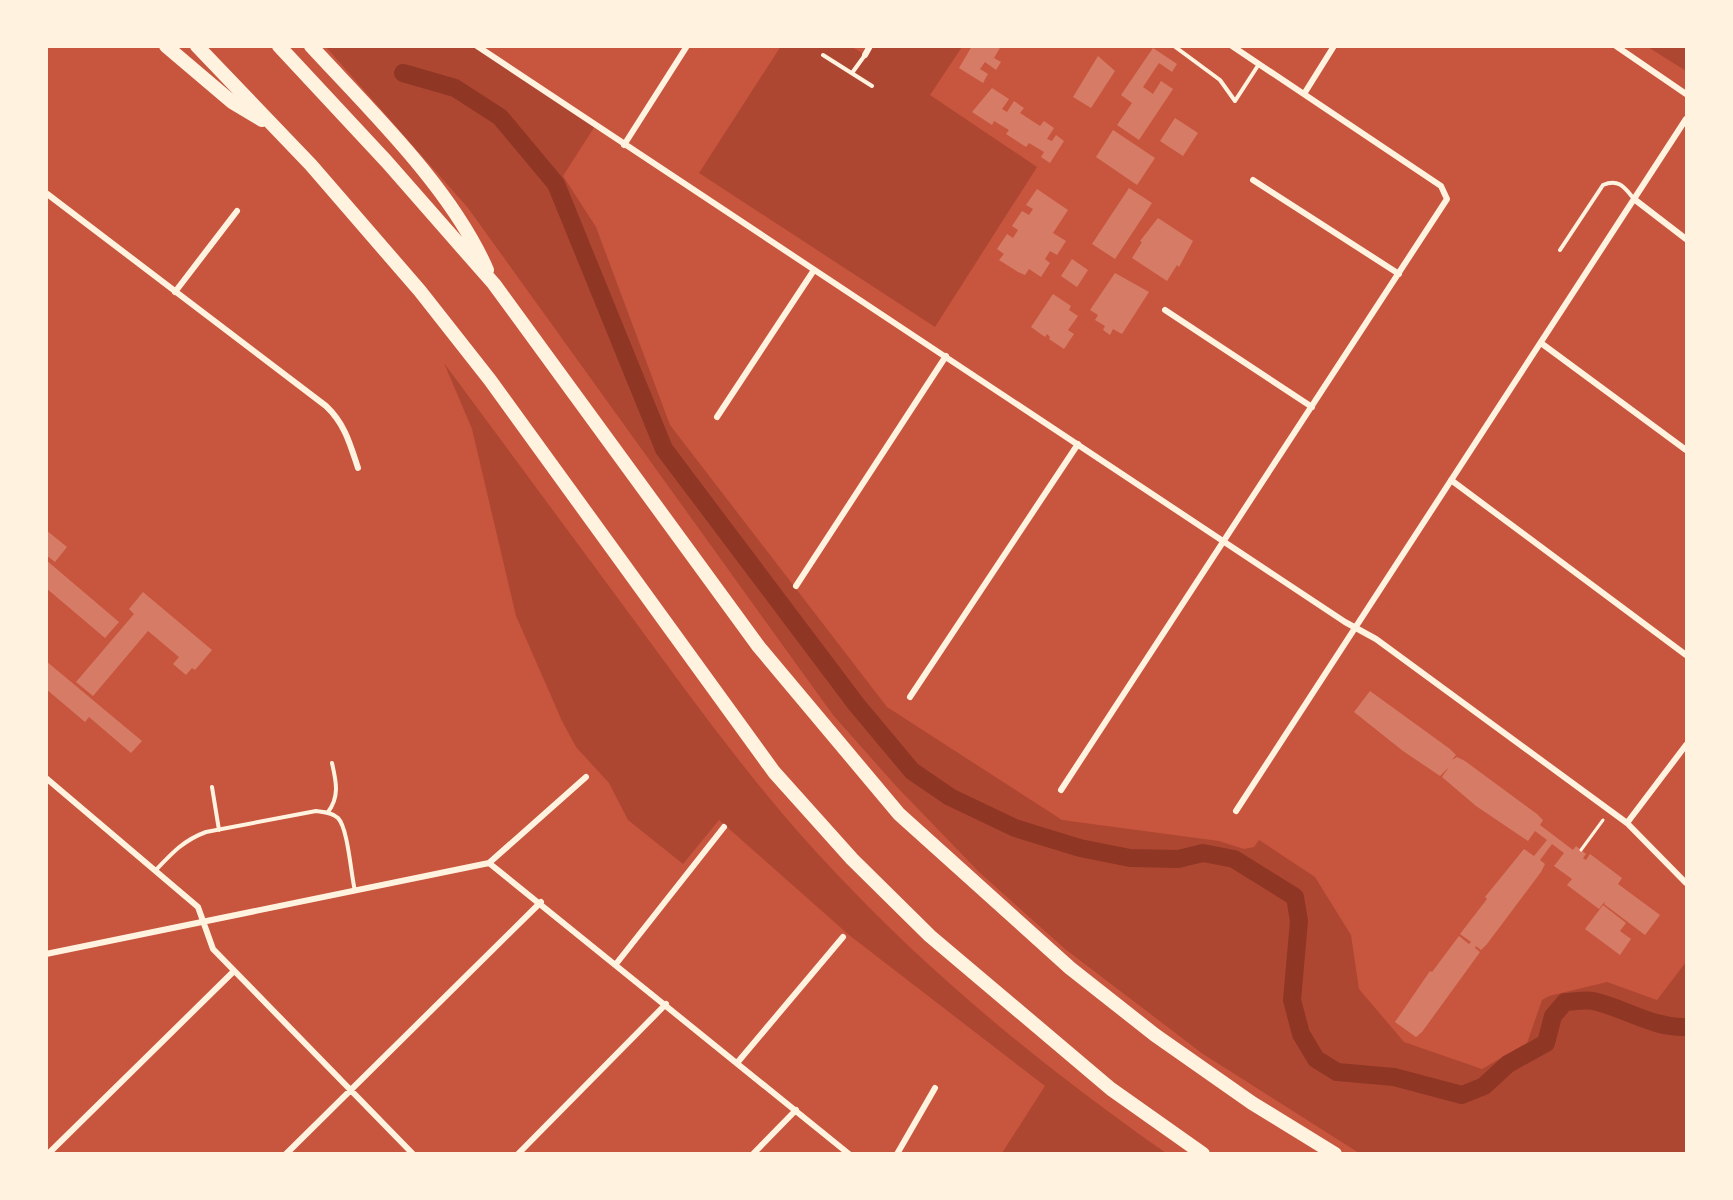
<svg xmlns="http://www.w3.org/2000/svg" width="1733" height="1200" font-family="Arial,sans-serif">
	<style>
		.green { fill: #ae4732 }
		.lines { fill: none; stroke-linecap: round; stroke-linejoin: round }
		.canal { stroke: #8f3625; stroke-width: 18 }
		.building { fill: #d67c66 }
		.path { stroke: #fff3e0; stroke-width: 3 }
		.service { stroke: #fff3e0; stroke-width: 4 }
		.minor { stroke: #fff3e0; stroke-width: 6 }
		.motorway { stroke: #fff3e0; stroke-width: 14 }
	</style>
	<rect width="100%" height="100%" fill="#c8553d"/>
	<path class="green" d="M781 46 852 47 864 54 870 47H962L930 95 1037 167 935 327 699 173Z
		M326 47H477L595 126 563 176 596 227 670 425 887 707 1062 820 1219 841 1244 849 1254 847 1259 840 1315 877 1351 935 1359 989 1404 1042 1482 1069 1527 1043 1542 1000 1549 996 1607 982 1657 1000 1686 962V1153H1359L1203 1054 1065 949 979 872 896 786 833 715 468 208Z
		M1648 47H1686V71Z
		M444 363C506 447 569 532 631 616 695 703 758 791 833 870 933 977 1046 1069 1166 1153H1002L1045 1086 849 935 719 820 683 864 628 820 609 783 576 747 562 721 516 616 472 429Z"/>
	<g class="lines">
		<path class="canal" d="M403 73 455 88 500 117 556 184 664 449 856 704 912 771 950 797 1015 828 1080 848 1130 858 1178 859 1203 853 1234 859 1295 897 1299 921 1292 1000 1301 1034 1316 1059 1337 1072 1394 1077 1462 1095 1484 1086 1508 1064 1546 1043 1553 1016 1565 1002C1574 1002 1584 999 1593 1001 1625 1008 1652 1028 1686 1027"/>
	</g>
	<path class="building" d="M972 46H1001L994 58 1001 62 996 70 985 62 980 69 988 74 983 83 959 68Z
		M1153 48 1177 64 1172 72 1159 63 1143 87 1153 94 1161 81 1173 89 1139 140 1117 125 1132 103 1121 95Z
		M1098 56 1115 71 1091 108 1073 97Z
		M992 88 1009 99 1002 109 1007 112 1014 101 1024 108 1020 113 1040 126 1044 121 1054 128 1047 139 1052 141 1056 135 1064 141 1050 163 1041 157 1044 152 1029 143 1026 147 1006 134 1009 130 994 121 992 125 972 112Z
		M1175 118 1198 133 1183 156 1160 141Z
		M1113 130 1155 158 1137 185 1096 157Z
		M1129 188 1152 203 1115 259 1092 244Z
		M1037 189 1068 210 1053 233 1066 241 1057 255 1050 251 1045 259 1050 263 1041 277 1029 269 1025 275 1018 272 999 260 1004 254 997 249 1007 234 1013 238 1018 230 1012 226 1022 211 1029 215 1033 209 1026 205Z
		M1158 218 1193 241 1179 267 1177 265 1167 281 1132 258 1142 242 1140 241Z
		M1072 259 1088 270 1077 287 1061 276Z
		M1115 273 1149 292 1122 334 1113 329 1110 335 1103 330 1105 326 1095 320 1098 315 1090 310Z
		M1053 294 1071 306 1069 310 1078 316 1068 330 1074 334 1064 349 1049 339 1050 337 1047 334 1045 337 1031 327Z
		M46 530 67 547 55 562 46 555Z
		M46 560 119 622 105 638 46 588Z
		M143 592 212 650 195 670 192 668 186 675 173 664 179 657 148 631 93 696 76 682 134 614 129 609Z
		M46 661 142 741 131 753 89 717 85 722 46 689Z
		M1370 691 1450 749 1456 755 1452 760 1457 757 1465 761 1537 814 1543 820 1540 825 1573 850 1576 846 1586 854 1583 858 1586 860 1590 854 1622 878 1618 884 1660 915 1645 935 1604 904 1605 901 1599 909 1567 885 1572 879 1554 866 1564 853 1552 844 1540 860 1545 864 1541 872 1487 944 1481 950 1476 946 1475 948 1480 952 1475 959 1422 1032 1416 1037 1395 1022 1430 971 1432 972 1459 936 1469 944 1471 942 1460 934 1487 899 1485 897 1524 849 1534 856 1547 840 1535 831 1528 841 1476 806 1442 777 1449 767 1440 776 1403 751 1354 712Z
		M1603 905 1626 923 1620 931 1631 939 1620 955 1585 929Z"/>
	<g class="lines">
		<path class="path" d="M1581 850 1603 820"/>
		<path class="service" d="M1174 46 1220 80 1235 101 1259 64
			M823 55 872 86
			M852 73 865 55
			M1560 250 1603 185C1619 178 1625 188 1634 199
			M212 787 219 830
			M328 812C340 796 336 781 332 763
			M156 870C172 853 184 840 206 832L316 811C323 812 332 812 338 818 348 828 351 875 355 891"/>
		<path class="minor" d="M477 46 1345 622 1376 639 1627 823 1686 883
			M1616 46 1686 94
			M865 55 870 46
			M1304 94 1334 46
			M624 145 687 46
			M1253 180 1399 274
			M46 193 326 406C345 424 350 444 358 468
			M1634 199 1686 239
			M175 292 237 211
			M1165 310 1312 407
			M1541 343 1686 450
			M717 417 814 270
			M1451 480 1686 655
			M796 586 946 356
			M910 697 1078 444
			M46 778 198 907 213 949 413 1154
			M1061 790 1447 199 1441 186 1232 46
			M1236 811 1686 119
			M1627 823 1686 745
			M489 863 849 1154
			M46 954 489 863 586 777
			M616 964 724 827
			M737 1063 843 937
			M48 1154 234 971
			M286 1154 541 902
			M518 1154 666 1004
			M753 1154 796 1110
			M897 1154 935 1088"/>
		<path class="motorway" d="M166 46 232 102 262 120
			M197 46 311 165 420 291 490 380 774 772 852 859 930 936 1111 1089 1203 1154
			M279 46 387 162 494 284 759 647 899 814 1070 968 1155 1035 1252 1103 1335 1154
			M311 46C371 111 452 189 487 270"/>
	</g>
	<rect width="1733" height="1200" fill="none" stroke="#fff3e0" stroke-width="96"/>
</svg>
